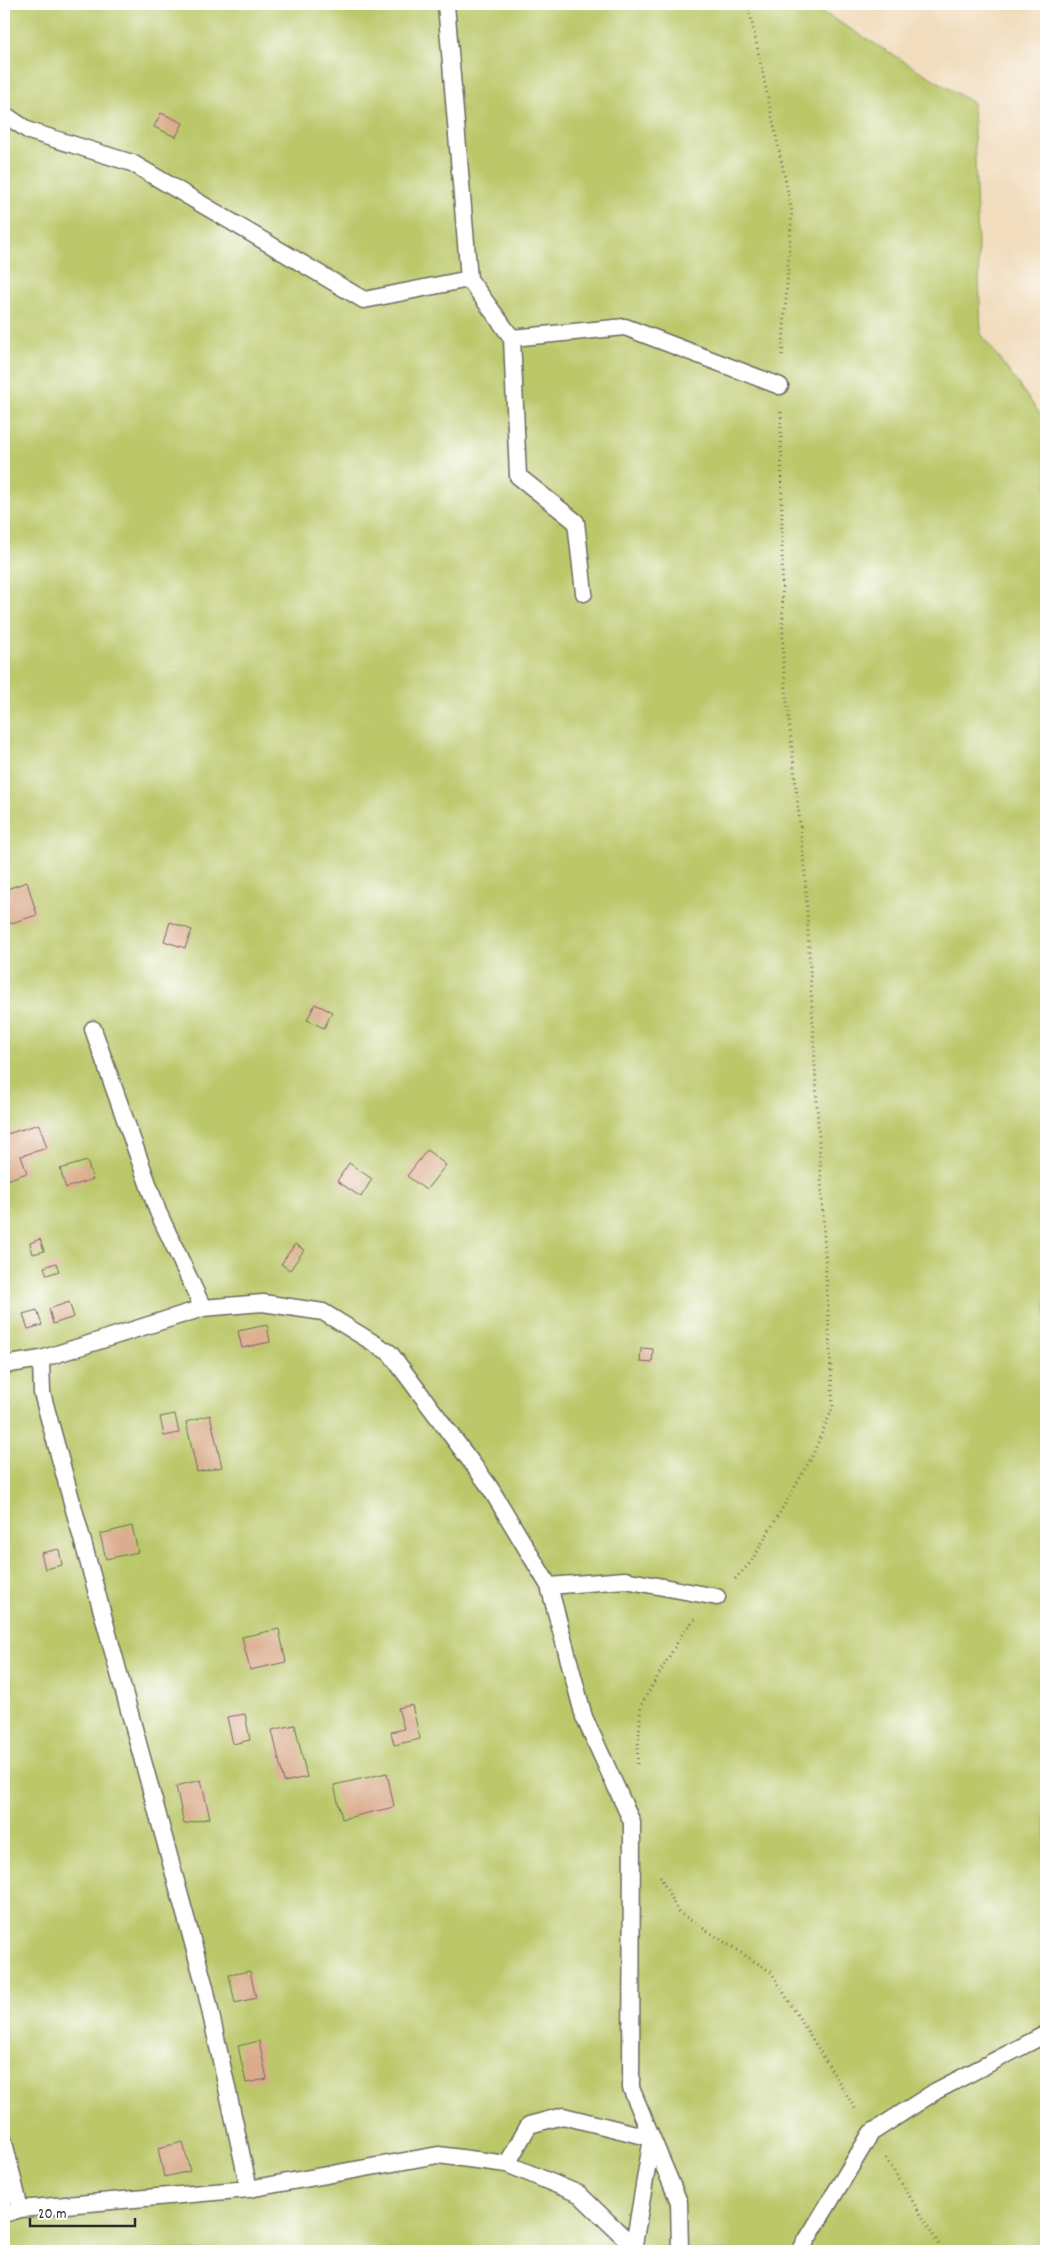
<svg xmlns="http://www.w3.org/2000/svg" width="1050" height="2255" font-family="Dekko,sans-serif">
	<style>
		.green { fill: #bbc86a; stroke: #737a4a }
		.building { fill: #daab8b }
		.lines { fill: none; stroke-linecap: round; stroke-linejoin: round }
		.lane-casing { stroke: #70695e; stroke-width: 19 }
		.path { stroke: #70695e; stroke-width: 3; stroke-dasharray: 1 4; stroke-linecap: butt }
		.lane { stroke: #fff; stroke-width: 16 }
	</style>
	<rect width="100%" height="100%" fill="#fff"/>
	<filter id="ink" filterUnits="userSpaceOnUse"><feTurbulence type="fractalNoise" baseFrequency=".02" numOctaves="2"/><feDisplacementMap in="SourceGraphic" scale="10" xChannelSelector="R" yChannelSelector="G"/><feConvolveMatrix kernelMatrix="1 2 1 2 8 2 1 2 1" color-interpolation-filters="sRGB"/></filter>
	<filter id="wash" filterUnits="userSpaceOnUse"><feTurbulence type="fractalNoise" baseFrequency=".0096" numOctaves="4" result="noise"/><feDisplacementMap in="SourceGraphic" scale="20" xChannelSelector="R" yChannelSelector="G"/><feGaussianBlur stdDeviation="1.12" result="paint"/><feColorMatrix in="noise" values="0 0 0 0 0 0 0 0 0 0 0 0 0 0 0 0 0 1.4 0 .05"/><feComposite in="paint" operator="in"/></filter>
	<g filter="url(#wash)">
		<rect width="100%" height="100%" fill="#f1ddbe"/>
		<path class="green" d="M4 4H809L973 103 981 334 1046 422V2251H4Z"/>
		<g id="blocks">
			<path class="building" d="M161 113 183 123 176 137 154 127Z
				M27 882 37 915 5 925 4 890Z
				M170 922 192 930 185 948 164 941Z
				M315 1004 332 1012 324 1028 307 1020Z
				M39 1124 47 1148 21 1156 27 1173 4 1181V1135Z
				M427 1150 446 1165 426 1190 407 1176Z
				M87 1161 93 1179 66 1188 60 1169Z
				M349 1163 372 1179 361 1197 337 1181Z
				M40 1239 44 1251 33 1254 30 1243Z
				M295 1244 304 1250 290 1270 281 1264Z
				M56 1263 59 1271 47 1275 44 1267Z
				M69 1302 74 1317 53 1324 49 1309Z
				M37 1310 42 1325 28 1329 23 1314Z
				M267 1325 270 1342 242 1348 238 1331Z
				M641 1348 653 1349 652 1363 640 1362Z
				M175 1414 179 1433 164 1436 160 1417Z
				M210 1415 222 1467 197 1472 186 1422Z
				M132 1526 138 1552 106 1559 100 1534Z
				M59 1549 62 1565 45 1569 41 1553Z
				M279 1629 286 1662 250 1670 242 1637Z
				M412 1705 420 1739 394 1745 391 1732 404 1729 398 1708Z
				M245 1714 250 1740 233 1744 227 1717Z
				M295 1725 307 1777 284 1782 272 1730Z
				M387 1773 394 1807 342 1819 334 1785Z
				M201 1780 210 1818 184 1824 176 1786Z
				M250 1971 256 1998 235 2003 229 1975Z
				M259 2041 267 2079 246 2083 238 2046Z
				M183 2142 190 2171 164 2177 158 2148Z"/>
		</g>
	</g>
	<g filter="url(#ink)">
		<use href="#blocks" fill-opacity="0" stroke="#70695e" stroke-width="1"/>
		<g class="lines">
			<defs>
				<path id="lane" d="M446 4 469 279 512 338 518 476 576 522 584 593
					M4 114 29 131 132 163 364 300 469 279
					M512 338 625 327 780 386
					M93 1029 158 1212 203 1308
					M41 1359 42 1393 205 1987 249 2189
					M4 1365 41 1359 203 1308 263 1303 323 1312 390 1353 489 1486 549 1586 584 1717 632 1822 631 2088 679 2202 680 2251
					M549 1586 625 1580 717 1597
					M4 2142 20 2209
					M4 2214 20 2209 249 2189 438 2155 507 2164
					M633 2251 652 2138 563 2116 529 2125 507 2164 579 2194 634 2247
					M800 2251 871 2133 936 2091 1046 2034"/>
			</defs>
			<use href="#lane" class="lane-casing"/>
			<path class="path" d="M748 4 792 211 782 358
				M735 1579 751 1562 811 1459 833 1407 805 874 783 662 781 412
				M637 1764 641 1705 684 1631 695 1619
				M660 1876 678 1912 771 1972 856 2110
				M886 2158 943 2251"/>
			<use href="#lane" class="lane"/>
		</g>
	</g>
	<rect width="1050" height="2255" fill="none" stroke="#fff" stroke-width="20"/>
	<path d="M30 2218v8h105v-8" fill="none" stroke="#2b2b2b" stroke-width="2.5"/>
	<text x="38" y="2218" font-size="15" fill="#2b2b2b" stroke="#ffffff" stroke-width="4" paint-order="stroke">20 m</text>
</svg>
